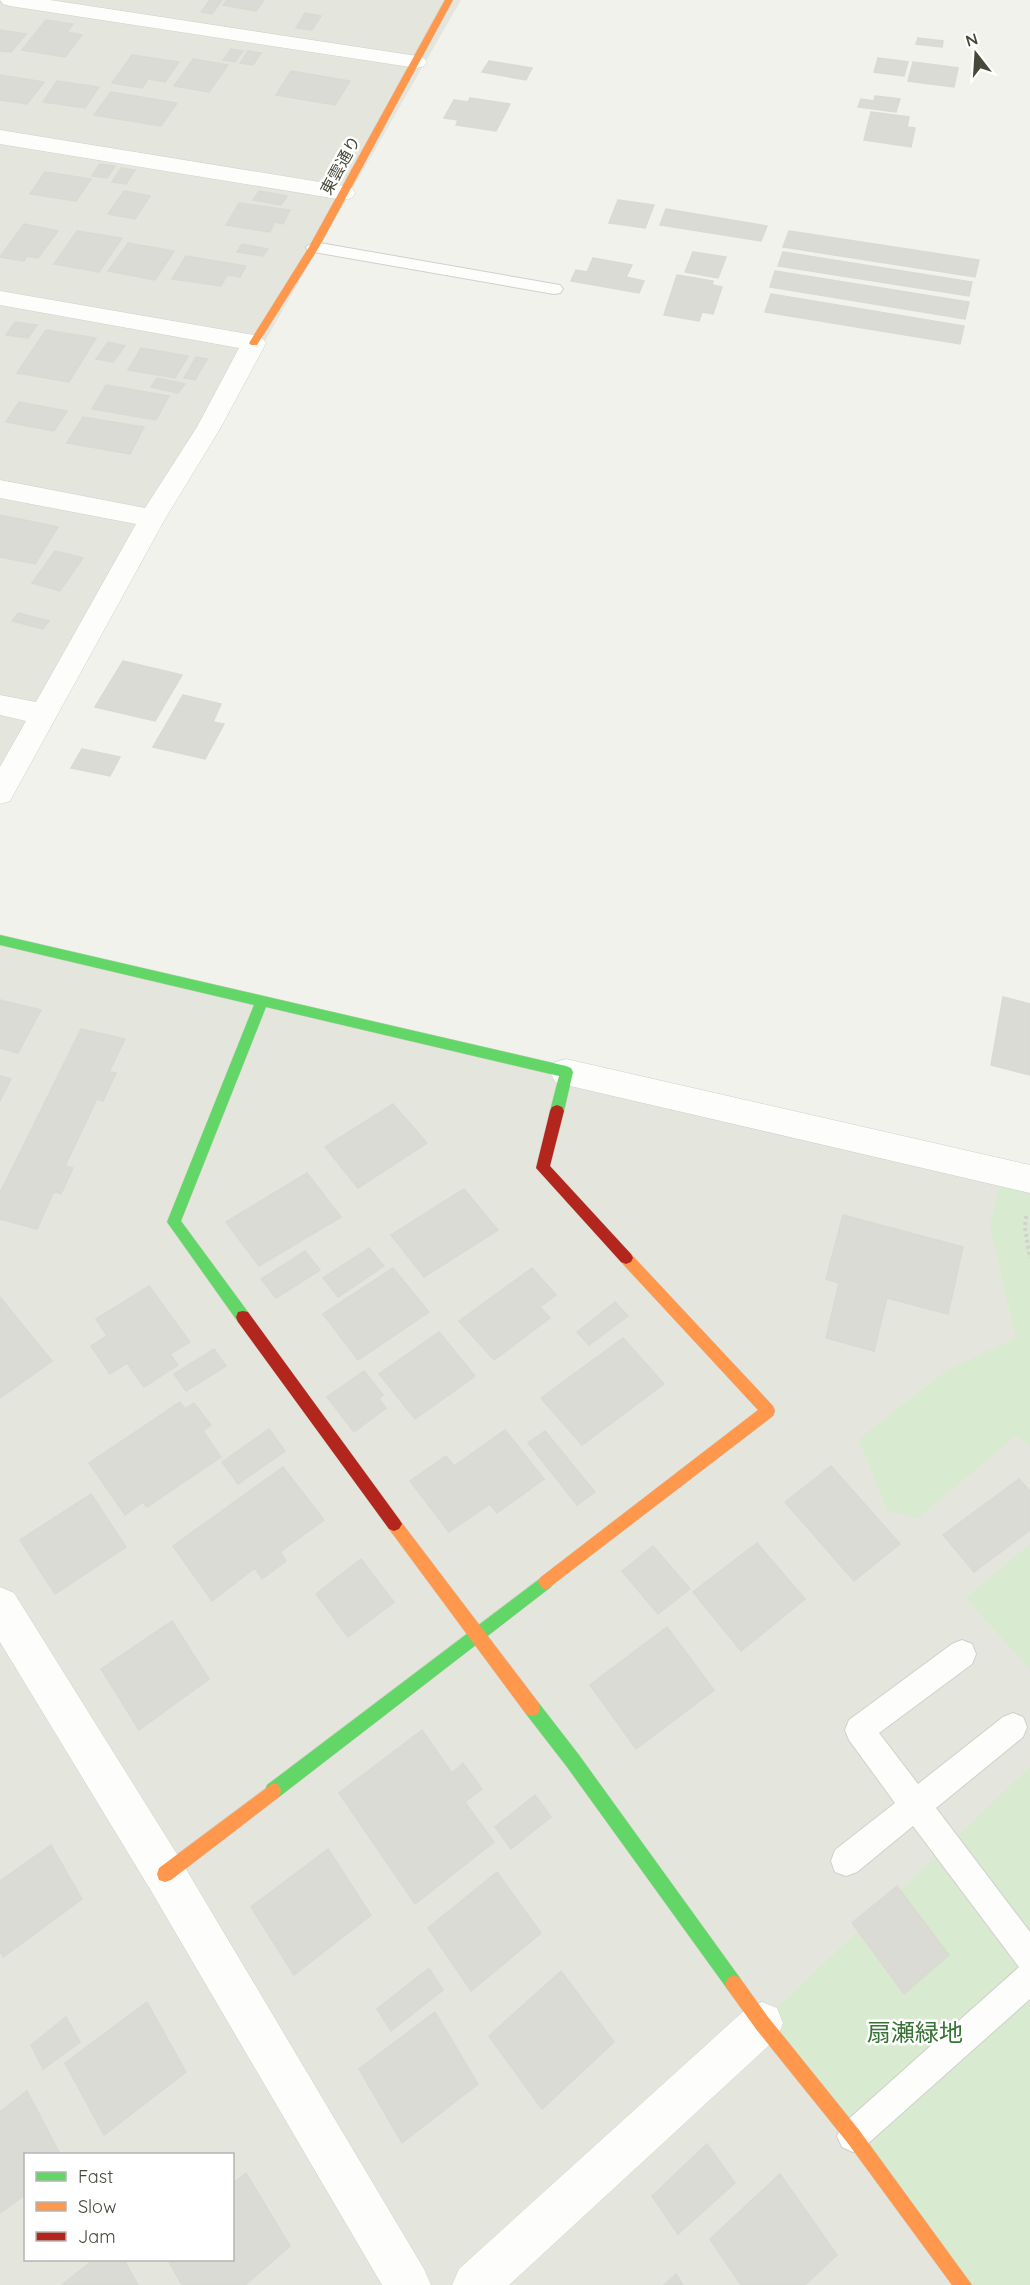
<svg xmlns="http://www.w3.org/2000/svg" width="1030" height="2285" font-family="Quicksand,'Noto Sans JP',sans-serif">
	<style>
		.residential { fill: #e4e5dc; fill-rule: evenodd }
		.green { fill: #d8ead0 }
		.building { fill: #dbdbd6; stroke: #dadad3; stroke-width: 1.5 }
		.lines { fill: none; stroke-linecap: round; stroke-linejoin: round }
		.lane-casing { stroke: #d0d0cb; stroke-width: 2 }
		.street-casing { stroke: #d0d0cb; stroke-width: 1 }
		.fast-casing { stroke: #cfd0c6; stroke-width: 1 }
		.slow-casing { stroke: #cfd0c6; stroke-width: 1 }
		.jam-casing { stroke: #cfd0c6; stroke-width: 1 }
		.path { stroke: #d2d2cc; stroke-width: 4; stroke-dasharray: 3 3; stroke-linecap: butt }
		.lane { fill: #fdfdfc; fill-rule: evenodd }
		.street { fill: #fdfdfc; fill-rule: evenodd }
		.fast { fill: #63d668; fill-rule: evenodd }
		.slow { fill: #ff974d; fill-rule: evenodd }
		.jam { fill: #b3261e; fill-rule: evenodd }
		.labels { text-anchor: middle; stroke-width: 5; stroke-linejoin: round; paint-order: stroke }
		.far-street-label { font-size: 16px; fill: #47473a; stroke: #fff }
		.near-park-label { font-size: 24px; fill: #367234; stroke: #fff }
	</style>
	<rect width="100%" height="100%" fill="#f2f2ed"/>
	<path class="residential" d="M0 0H461L0 802Z
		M0 940 1030 1181V2285H0ZM26 2154H232V2260H26Z"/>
	<path class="green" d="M1003 1172 1030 1179V1447L1017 1435 917 1518 887 1510 859 1439 948 1370 1016 1338 990 1226Z
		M1030 1544V1669L966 1598Z
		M1030 1767V2285H963L762 2023Z"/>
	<path class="building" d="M210 0H222L212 14 201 12Z
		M227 0H264L256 11 223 5Z
		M305 13 321 16 312 30 296 28Z
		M46 20 73 24 67 32 82 35 65 57 22 50Z
		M0 30 26 34 11 52 0 51Z
		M918 38 943 41 942 47 916 44Z
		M231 49 243 51 235 62 223 60Z
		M248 51 261 53 253 65 240 63Z
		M132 55 179 62 165 82 148 79 142 88 112 83Z
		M878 58 908 62 904 76 874 72Z
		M193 59 228 65 209 92 174 86Z
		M489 61 532 68 526 80 482 72Z
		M913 62 958 68 954 87 908 81Z
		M291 71 350 81 335 105 276 95Z
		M0 75 44 82 27 104 0 100Z
		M57 81 99 87 85 108 43 102Z
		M111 92 177 103 161 126 94 115Z
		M875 96 900 99 896 112 858 107 861 99 874 101Z
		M470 98 510 104 496 131 456 125 458 120 444 118 454 100 468 102Z
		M871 112 909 117 907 127 915 128 911 147 864 140Z
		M100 164 115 166 107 178 92 176Z
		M121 168 135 170 126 184 112 182Z
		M45 172 91 179 76 201 30 194Z
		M124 191 150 196 135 219 108 214Z
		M259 191 287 196 281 205 253 200Z
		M618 200 654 205 645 228 609 223Z
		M239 203 290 210 283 224 275 222 270 232 226 225Z
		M666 209 767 226 761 241 660 225Z
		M24 224 58 231 38 258 27 256 24 261 0 257Z
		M77 231 122 238 99 272 54 264Z
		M789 231 979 260 975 277 783 247Z
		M128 243 174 251 155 280 108 271Z
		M242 244 268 249 263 256 237 252Z
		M693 252 726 257 718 278 685 272Z
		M783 252 972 282 969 296 778 266Z
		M186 256 246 266 240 277 227 275 221 286 172 279Z
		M593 258 632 265 626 277 644 281 639 293 571 281 576 270 587 272Z
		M775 271 969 302 965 319 770 287Z
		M677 275 713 281 712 285 722 287 713 314 702 312 699 321 664 315Z
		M771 294 964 326 960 344 765 312Z
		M15 322 37 325 28 338 6 335Z
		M46 330 96 338 69 382 17 373Z
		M108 342 125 346 113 362 96 359Z
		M141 348 188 356 175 378 128 370Z
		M196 357 207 359 195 380 184 378Z
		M157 378 185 384 178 393 151 387Z
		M106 385 169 396 156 420 92 409Z
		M19 402 67 411 54 431 6 422Z
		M83 417 144 427 130 454 67 443Z
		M0 515 58 527 35 564 0 557Z
		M55 551 83 558 60 591 32 583Z
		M18 613 49 621 43 629 12 621Z
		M123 661 182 675 155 721 95 707Z
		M183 695 221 704 213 722 224 724 205 759 153 747Z
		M82 749 120 757 110 776 71 768Z
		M1003 997 1030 1004V1075L991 1065Z
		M0 1000 41 1010 18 1053 0 1048Z
		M81 1029 125 1039 109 1072 116 1073 103 1101 97 1099 65 1166 73 1168 61 1194 54 1191 37 1229 0 1219V1193Z
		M0 1076 11 1079 0 1101Z
		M393 1104 427 1143 358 1188 325 1147Z
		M307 1173 341 1217 259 1266 226 1222Z
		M464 1189 498 1230 424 1277 391 1235Z
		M843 1215 963 1247 948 1314 887 1298 874 1351 826 1338 839 1283 826 1279Z
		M369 1248 384 1266 338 1297 323 1278Z
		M305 1251 320 1270 276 1298 261 1279Z
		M393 1268 429 1312 358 1360 323 1314Z
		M532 1268 556 1295 540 1307 550 1318 494 1360 459 1321Z
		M149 1286 190 1342 170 1354 178 1365 144 1387 127 1363 110 1374 91 1346 107 1336 96 1319Z
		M0 1297 52 1361 0 1398Z
		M615 1302 628 1316 589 1345 577 1332Z
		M439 1332 475 1376 415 1419 379 1374Z
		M623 1338 664 1384 582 1445 541 1398Z
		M214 1349 226 1366 186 1391 174 1374Z
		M364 1371 383 1395 379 1399 386 1408 354 1432 327 1397Z
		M180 1402 185 1409 194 1403 211 1425 203 1431 221 1457 147 1507 143 1502 125 1515 89 1463Z
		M269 1429 285 1451 238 1484 222 1462Z
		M505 1430 544 1479 497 1513 490 1504 449 1532 410 1481 446 1456 454 1466Z
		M545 1431 595 1492 577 1505 528 1443Z
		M831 1466 900 1544 854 1581 785 1502Z
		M283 1467 324 1520 280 1552 286 1561 262 1579 255 1568 212 1601 173 1546Z
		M1019 1479 1030 1491V1530L974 1572 943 1535Z
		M91 1494 126 1547 55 1594 20 1540Z
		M757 1543 805 1599 741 1651 693 1592Z
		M653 1546 690 1589 658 1614 622 1571Z
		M361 1559 394 1602 348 1637 316 1594Z
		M172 1621 209 1679 139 1730 101 1669Z
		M667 1627 714 1690 636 1749 590 1685Z
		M422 1730 452 1773 463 1763 482 1789 465 1802 494 1842 415 1904 339 1793Z
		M535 1795 551 1817 511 1849 495 1827Z
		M51 1845 82 1899 3 1957 0 1951V1881Z
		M328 1849 371 1915 294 1975 251 1907Z
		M497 1872 541 1933 471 1991 428 1928Z
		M897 1886 949 1955 904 1994 852 1923Z
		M429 1968 443 1990 391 2031 377 2009Z
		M561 1971 614 2042 542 2109 489 2036Z
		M147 2002 186 2072 104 2135 65 2063Z
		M435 2012 478 2084 402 2143 359 2069Z
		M66 2017 80 2042 43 2069 31 2045Z
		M27 2091 60 2154H26V2194L0 2213V2112Z
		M707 2144 735 2183 678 2234 652 2196Z
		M246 2173 290 2246 245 2285H182L168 2260H232V2184Z
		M780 2174 837 2255 805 2285H741L710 2239Z
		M93 2260H124L138 2285H62Z
		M676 2274 683 2285H664Z"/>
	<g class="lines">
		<defs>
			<path id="lane" d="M314 242 554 284 560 285 563 289 560 293 554 294 308 251 306 247Z
				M962 1640 972 1644 976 1654 972 1664 879 1733 918 1784 1003 1717 1013 1713 1023 1717 1027 1727 1023 1737 936 1808 1030 1932V1999L864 2147 853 2152 842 2147 837 2136 842 2125 1019 1967 913 1826 857 1872 846 1876 835 1872 831 1861 835 1850 895 1803 849 1740 845 1730 849 1720 952 1644Z"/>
			<path id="street" d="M0 0H50L417 56 424 58 427 62 424 66 417 68 10 6 3 4Z
				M0 130 344 186 352 188 355 193 352 198 344 200 0 144Z
				M0 291 254 335 262 338 266 343 221 427 165 519 10 801 0 804V767L26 721 0 715V695L36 702 136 524 0 498V480L145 508 197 427 239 348 0 305Z
				M566 1059 1030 1165V1193L566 1085 555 1082 550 1072 555 1062Z
				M0 1587 14 1593 180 1859 424 2269 431 2285H382L150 1889 0 1642Z
				M762 2002 777 2008 783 2023 777 2038 509 2285H452L459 2269 747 2008Z"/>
			<path id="fast" d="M0 935 566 1066 571 1068 573 1072 564 1111 562 1115H552L550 1111 559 1076 266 1007 181 1221 248 1312 250 1317 248 1322 243 1323 238 1322 167 1222 254 1005 0 945Z
				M546 1574 551 1577 554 1582 551 1587 279 1797 273 1799 267 1797 265 1791 267 1785Z
				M532 1700 538 1702 579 1755 740 1978 743 1984 740 1990 734 1993 728 1990 567 1767 526 1714 524 1708 526 1702Z"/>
			<path id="slow" d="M445 0H453L319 247 257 345H251L249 343 309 247Z
				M626 1252 631 1254 773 1406 775 1411 773 1416 546 1590 541 1587 538 1582 541 1577 758 1410 621 1262 619 1258 621 1254Z
				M394 1517 399 1519 538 1702 540 1708 538 1714 532 1716 526 1714 389 1529 386 1524 389 1519Z
				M273 1783 279 1785 281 1791 279 1797 171 1880 165 1882 159 1880 157 1874 159 1868Z
				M734 1975 740 1978 768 2017 859 2130 972 2285H952L847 2142 756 2029 728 1990 725 1984 728 1978Z"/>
			<path id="jam" d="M557 1105 562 1107 564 1111 550 1166 631 1254 633 1258 631 1262 626 1264 621 1262 536 1168 550 1111 552 1107Z
				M243 1311 248 1312 399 1519 402 1524 399 1529 394 1531 389 1529 238 1322 236 1317 238 1312Z"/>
		</defs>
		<use href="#lane" class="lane-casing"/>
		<use href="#street" class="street-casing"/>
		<use href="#fast" class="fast-casing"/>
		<use href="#slow" class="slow-casing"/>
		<use href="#jam" class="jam-casing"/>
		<path class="path" d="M1026 1216 1025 1228 1030 1258"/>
		<use href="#lane" class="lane"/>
		<use href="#street" class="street"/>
		<use href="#fast" class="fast"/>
		<use href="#slow" class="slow"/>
		<use href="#jam" class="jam"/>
	</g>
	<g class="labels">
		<g class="far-street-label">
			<text transform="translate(340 165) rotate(-61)" y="6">東雲通り</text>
		</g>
		<g class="near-park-label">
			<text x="915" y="2041">扇瀬緑地</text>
		</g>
	</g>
	<rect x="24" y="2153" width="210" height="108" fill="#ffffff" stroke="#b5b5b0" stroke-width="1.5"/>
	<rect x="36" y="2172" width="30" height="9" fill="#63d668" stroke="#b5b5b0" stroke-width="1.5"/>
	<text x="78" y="2183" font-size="18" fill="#47473a">Fast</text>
	<rect x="36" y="2202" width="30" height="9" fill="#ff974d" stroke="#b5b5b0" stroke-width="1.5"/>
	<text x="78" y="2213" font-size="18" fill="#47473a">Slow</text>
	<rect x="36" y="2232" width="30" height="9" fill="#b3261e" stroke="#b5b5b0" stroke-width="1.5"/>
	<text x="78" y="2243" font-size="18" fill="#47473a">Jam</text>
	<g transform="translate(976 54) rotate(343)" stroke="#ffffff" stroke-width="4.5" paint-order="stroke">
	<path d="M0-4.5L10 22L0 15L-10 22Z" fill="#47473a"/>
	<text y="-9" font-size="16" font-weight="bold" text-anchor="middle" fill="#47473a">N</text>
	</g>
</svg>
